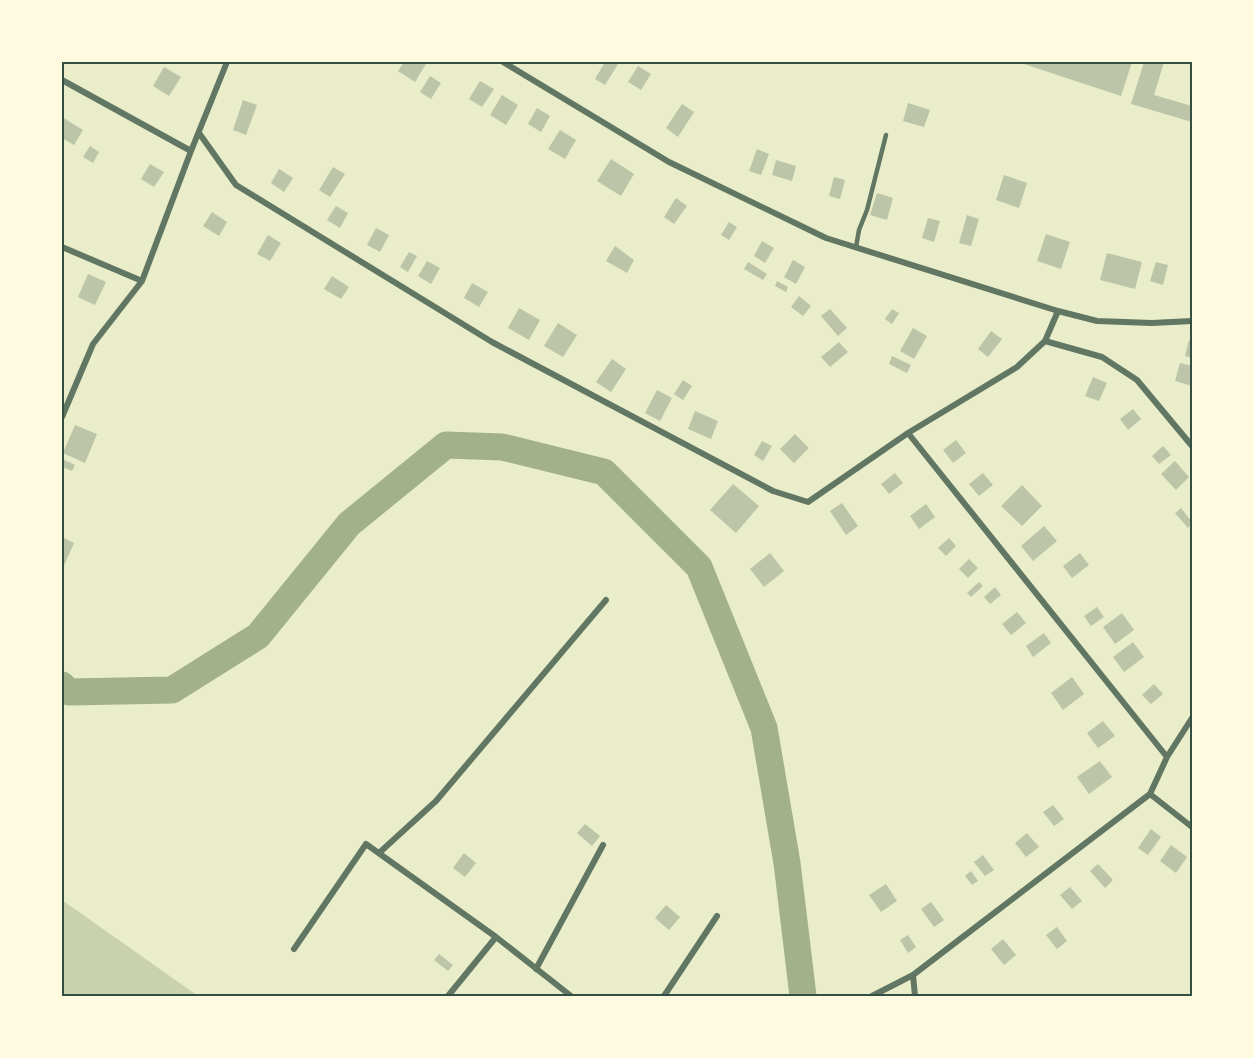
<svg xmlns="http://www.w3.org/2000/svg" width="1254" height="1058" font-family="'Noto Serif',serif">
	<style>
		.green { fill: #cad2ad }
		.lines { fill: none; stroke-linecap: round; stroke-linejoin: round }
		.river { stroke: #a3b18a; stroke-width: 27 }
		.building { fill: #bcc5a7 }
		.service { stroke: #617663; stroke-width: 4.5 }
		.minor { stroke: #617663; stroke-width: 6 }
		.neatline { fill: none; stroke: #344e41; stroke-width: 2 }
	</style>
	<rect width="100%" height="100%" fill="#e9edc9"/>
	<path class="green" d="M62 900 198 996H62Z"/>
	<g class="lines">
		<path class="river" d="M62 685 69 692 172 690 258 636 349 524 446 445 502 447 604 472 699 567 764 728 787 863 803 996"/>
	</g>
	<path class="building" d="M404 62H427L415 82 398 71Z
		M605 62H614L618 64 605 85 595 79Z
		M1018 62H1132L1121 96Z
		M1144 62H1164L1154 95 1192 106V122L1131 104Z
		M638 66 651 74 641 90 628 82Z
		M164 67 181 77 169 96 153 86Z
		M430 76 441 83 431 99 420 92Z
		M480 81 494 89 482 107 469 99Z
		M502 95 518 105 506 125 490 115Z
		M243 100 257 105 246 135 233 130Z
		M908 103 930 110 924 127 903 121Z
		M682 104 694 112 678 137 666 128Z
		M537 108 550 116 541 132 528 124Z
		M62 117 83 130 74 145 62 138Z
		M560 130 576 140 565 159 548 149Z
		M90 146 99 152 93 163 83 157Z
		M757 149 769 154 761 175 749 171Z
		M611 159 634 174 621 196 597 181Z
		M776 160 796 166 792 181 772 175Z
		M150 164 164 172 154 187 141 179Z
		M333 167 345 174 330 197 319 190Z
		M279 169 293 178 284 192 271 183Z
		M1004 175 1027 183 1019 208 996 200Z
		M834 177 845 180 840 199 829 196Z
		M877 193 893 198 887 220 870 215Z
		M676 198 687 206 674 224 664 217Z
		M336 206 348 213 340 228 327 220Z
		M212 212 227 222 219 236 203 226Z
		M967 215 979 219 971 246 959 243Z
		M928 218 940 221 934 242 922 238Z
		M729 222 737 227 729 240 721 235Z
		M376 228 389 235 380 252 367 245Z
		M1046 234 1070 242 1061 269 1037 261Z
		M268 235 281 243 270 261 257 254Z
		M762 241 774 248 765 263 754 256Z
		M615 246 634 260 627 273 606 261Z
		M409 252 417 256 408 272 400 267Z
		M1107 253 1142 262 1135 289 1100 280Z
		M793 260 805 267 796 284 784 277Z
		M427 261 440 268 431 284 418 276Z
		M748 262 767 274 763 280 744 269Z
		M1156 262 1168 265 1163 285 1150 281Z
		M88 274 106 282 95 305 78 297Z
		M332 276 349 287 341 299 324 289Z
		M777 281 788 287 786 292 775 286Z
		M472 283 488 292 479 307 464 298Z
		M799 296 811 306 803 316 791 307Z
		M519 308 540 320 529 340 508 328Z
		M830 309 847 328 838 336 821 316Z
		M892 309 899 313 892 324 885 319Z
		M558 323 577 335 563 357 544 346Z
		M913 328 927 336 914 359 900 351Z
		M991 331 1002 339 988 357 978 349Z
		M1189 340 1192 341V358L1185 356Z
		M839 342 848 352 830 367 821 357Z
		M892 356 911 365 907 373 889 364Z
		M612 359 626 369 611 392 596 382Z
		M1180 363 1192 366V386L1175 381Z
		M1093 377 1107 383 1099 401 1085 396Z
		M683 380 692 386 683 400 674 394Z
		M657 390 672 398 660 421 645 413Z
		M1133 409 1141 419 1128 430 1120 419Z
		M695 411 718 421 711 439 688 429Z
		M75 425 97 434 85 463 63 453Z
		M795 434 809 448 794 463 780 449Z
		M956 440 966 453 953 463 943 450Z
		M762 441 772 446 763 461 754 455Z
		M1163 446 1171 455 1159 464 1152 456Z
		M62 459 75 465 72 471 62 467Z
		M1175 461 1189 477 1176 490 1161 474Z
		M895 473 903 483 889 494 881 484Z
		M983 473 993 485 979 496 969 484Z
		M733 484 759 506 736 533 710 510Z
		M1022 485 1042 506 1022 526 1001 506Z
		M842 503 858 526 846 535 830 511Z
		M926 504 935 517 919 529 910 516Z
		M1181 508 1192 522 1188 528 1175 513Z
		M1044 526 1057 541 1033 561 1021 546Z
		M62 537 74 543 62 570Z
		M949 538 956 546 946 556 938 548Z
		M770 553 784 571 764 587 750 569Z
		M1080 553 1089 565 1072 578 1063 566Z
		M969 559 978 568 968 578 959 569Z
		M979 582 983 586 971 597 967 593Z
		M995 587 1001 595 990 604 984 597Z
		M1097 607 1104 617 1091 626 1084 616Z
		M1017 612 1026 623 1011 635 1002 624Z
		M1122 613 1134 630 1115 644 1103 627Z
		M1044 633 1051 643 1033 657 1026 646Z
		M1133 642 1144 657 1124 672 1113 657Z
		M1072 677 1084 694 1063 710 1051 693Z
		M1154 684 1163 694 1151 704 1142 695Z
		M1103 721 1115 736 1098 748 1087 733Z
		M1100 761 1112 777 1089 794 1077 777Z
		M1053 805 1064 819 1054 826 1043 812Z
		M585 824 600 836 592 846 577 833Z
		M1151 829 1161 837 1148 855 1138 848Z
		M1027 833 1039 847 1026 857 1015 843Z
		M1171 845 1187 857 1176 873 1160 861Z
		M464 853 476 863 465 877 453 868Z
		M983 855 994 870 985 876 974 862Z
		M1098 864 1113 880 1105 888 1090 871Z
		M971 871 978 881 972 885 965 876Z
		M886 884 897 901 881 912 869 895Z
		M1070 887 1082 901 1072 909 1060 895Z
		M931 902 944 920 934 927 921 909Z
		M666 905 680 917 669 930 655 918Z
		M1057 927 1067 941 1057 949 1046 935Z
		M908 935 916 947 908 953 900 940Z
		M1003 939 1016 955 1004 965 991 949Z
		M439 954 453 965 448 971 434 960Z"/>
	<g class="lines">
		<path class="service" d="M856 247 859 230 867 210 886 135"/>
		<path class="minor" d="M503 62 669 162 826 238 1058 311 1097 321 1152 323 1192 321
			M62 80 191 151
			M199 133 236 185 492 342 773 491 808 502 908 433 1017 367 1045 341
			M62 247 142 281
			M1058 311 1045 341 1102 357 1137 380 1192 446
			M62 417 93 344 142 281 191 151 227 62
			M908 433 1167 757
			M1150 794 1192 827
			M379 853 436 801 606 600
			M294 949 366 844 496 937 571 996
			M536 969 603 845
			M448 996 496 937
			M664 996 717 916
			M872 996 913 975
			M915 996 913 975 1150 794 1167 757 1192 718"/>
	</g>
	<rect width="1254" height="1058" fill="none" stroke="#fefae0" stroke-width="126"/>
	<rect x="63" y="63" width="1128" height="932" class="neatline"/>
</svg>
